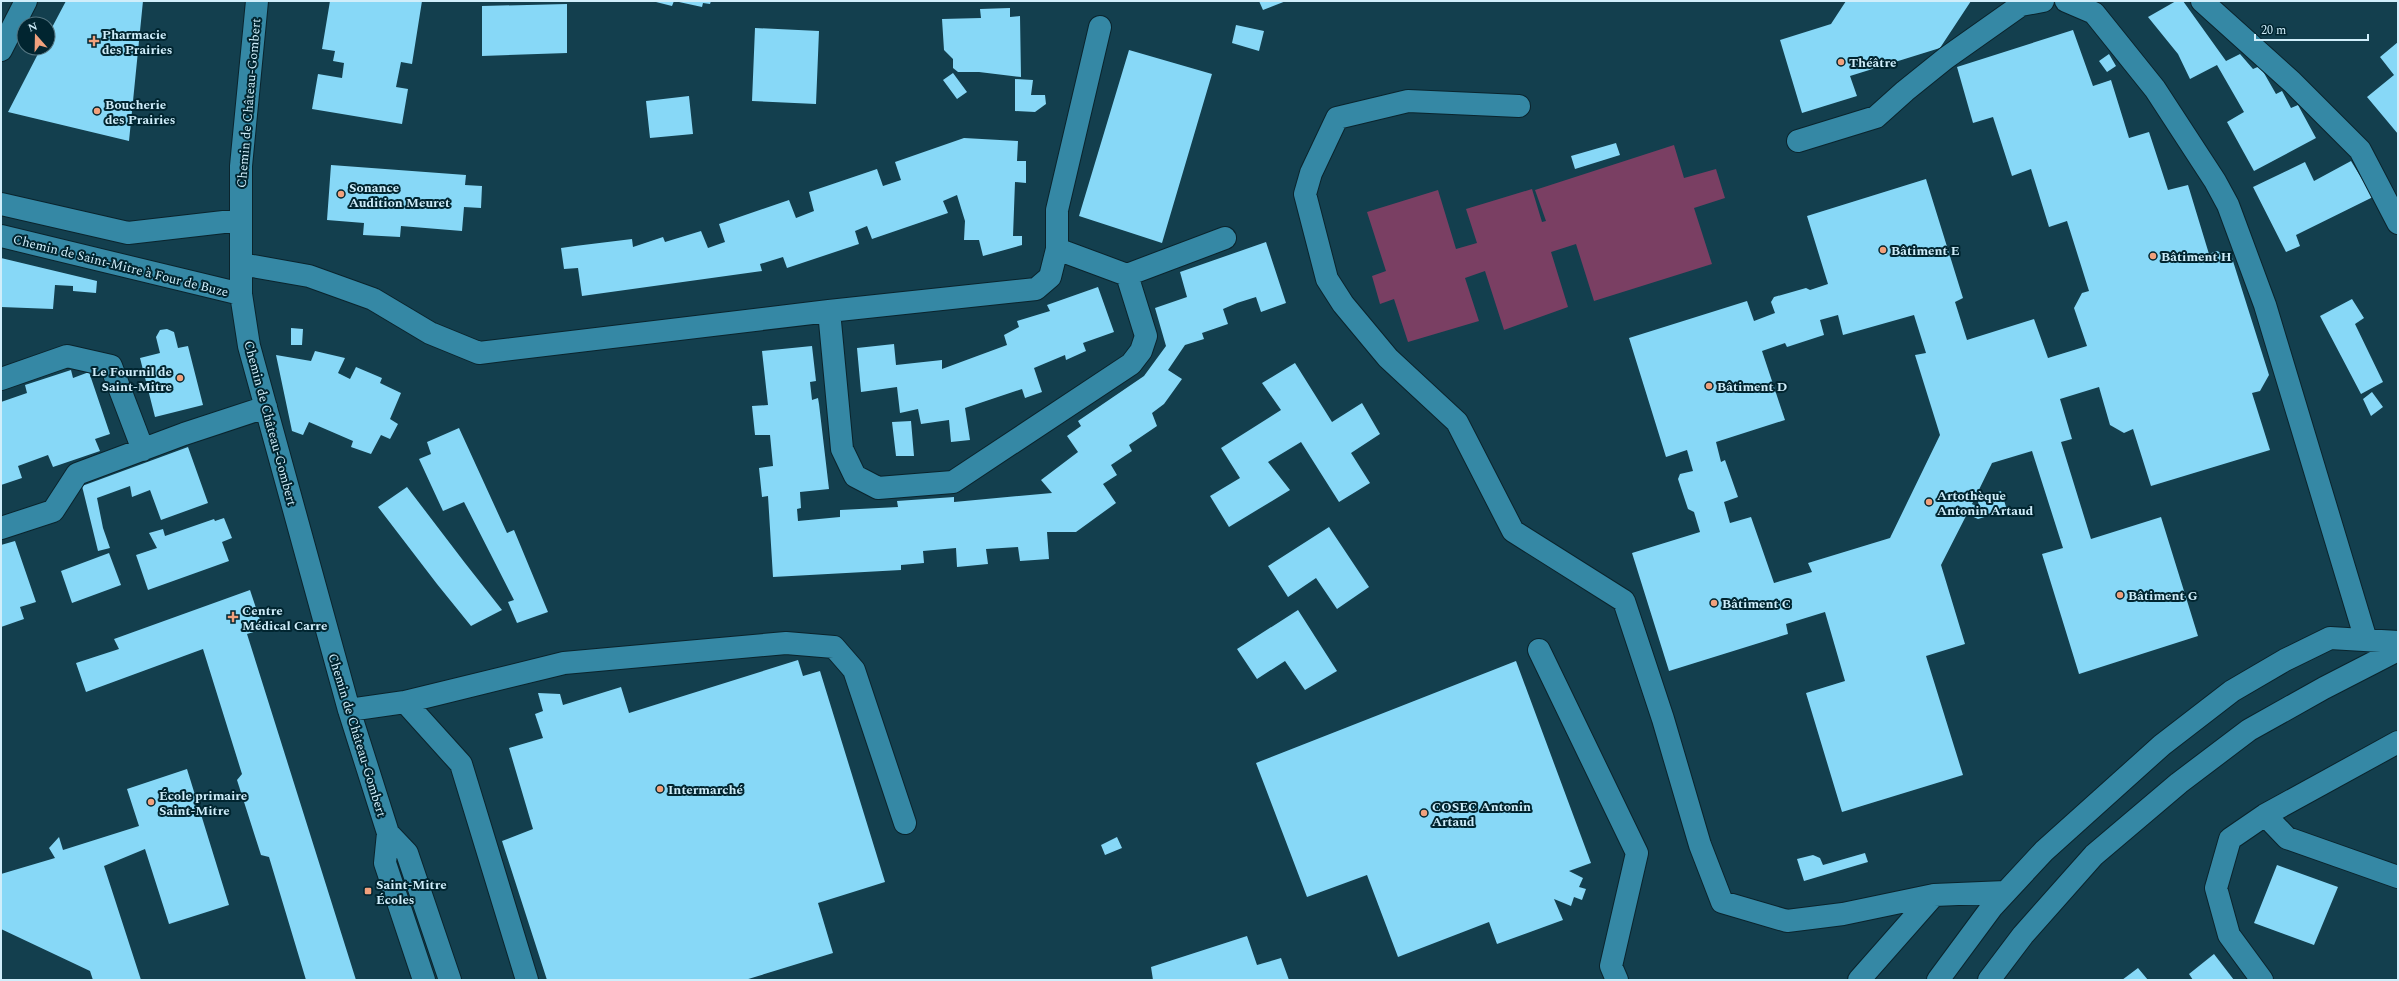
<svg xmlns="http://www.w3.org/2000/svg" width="2399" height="981" font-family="Spectral,serif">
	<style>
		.grass { fill: #7a3f63 }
		.building { fill: #87d8f7; fill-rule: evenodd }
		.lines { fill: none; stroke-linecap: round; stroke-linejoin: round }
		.minor-casing { stroke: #0a242d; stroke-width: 24 }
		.minor { stroke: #3588a5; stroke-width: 22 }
		.poi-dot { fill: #f1a17d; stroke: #012530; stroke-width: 1.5 }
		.labels { text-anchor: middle; stroke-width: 4; stroke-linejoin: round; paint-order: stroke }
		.poi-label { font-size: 13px; font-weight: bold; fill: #d0eefb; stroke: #012530; text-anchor: start }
		.street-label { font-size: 13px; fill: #d0eefb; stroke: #012530 }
	</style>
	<rect width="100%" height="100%" fill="#133f4e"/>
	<path class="grass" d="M1674 145 1684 178 1716 169 1725 198 1694 208 1712 264 1594 301 1576 244 1551 252 1568 307 1504 330 1485 271 1465 278 1479 321 1408 342 1394 299 1380 304 1372 276 1386 271 1367 212 1438 190 1456 249 1477 243 1466 209 1532 189 1542 222 1546 221 1535 190Z"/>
	<path class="building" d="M66 1H143L129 141 8 112 41 48H48V35Z
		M330 1H422L412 64 401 62 396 87 408 89 402 124 312 109 318 74 342 78 344 63 333 61 335 51 322 49Z
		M652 1H674L672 6Z
		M711 1 710 4 703 3 702 7 679 2Z
		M1259 1H1286L1263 10Z
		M1846 1H1971L1940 48 1850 76 1857 96 1802 113 1780 40 1831 24Z
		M2176 1H2183L2226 61 2240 54 2253 69 2260 66 2276 94 2282 91 2291 108 2298 105 2316 138 2254 171 2227 122 2244 112 2217 65 2190 79 2178 54 2148 17Z
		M567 4V53L482 56V6Z
		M1010 8V17L1020 16 1021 77 979 72H958L953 68V59L944 50 942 19 981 18 980 9Z
		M1236 25 1264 31 1259 51 1232 43Z
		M755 28 819 31 816 104 752 101Z
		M2073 30 2093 86 2111 80 2129 138 2149 132 2168 190 2188 185 2209 254 2217 251 2232 258 2269 375 2260 391 2252 393 2270 450 2151 486 2133 429 2124 433 2110 425 2099 387 2060 399 2072 439 2061 442 2091 539 2161 517 2198 636 2079 674 2042 554 2063 548 2032 451 1992 463 1972 504 1980 508 1977 499 2001 491 2007 510 1978 519 1967 514 1941 565 1965 644 1926 656 1963 775 1842 812 1806 693 1845 681 1825 612 1786 624 1788 634 1669 671 1632 553 1700 532 1694 512 1688 509 1678 479 1680 474 1693 471 1687 450 1666 457 1629 338 1747 301 1754 321 1775 313 1771 302 1774 297 1806 288 1810 290 1828 284 1807 216 1926 179 1963 298 1955 302 1967 340 2034 319 2048 358 2087 346 2074 308 2082 293 2089 291 2067 221 2049 227 2031 169 2012 176 1993 117 1973 123 1957 67ZM1838 315 1843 335 1914 315 1926 353 1915 355 1940 435 1890 538 1808 563 1812 572 1774 583 1751 517 1730 523 1724 502 1738 497 1725 460 1721 462 1716 442 1785 420 1762 351 1785 343 1787 347 1824 335 1820 320Z
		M2398 42V134L2367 97 2394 75 2380 57Z
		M1129 50 1212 74 1162 243 1079 216Z
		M2109 54 2116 66 2107 72 2099 61Z
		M953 73 967 92 957 99 943 80Z
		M1015 79 1033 80 1031 95H1045L1046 104 1035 112 1015 111Z
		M689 96 693 134 650 138 646 101Z
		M964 138 1018 141 1017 161H1026V183L1015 182 1013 236H1022V245L983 256 979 240H964L965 221 957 195 943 201 948 213 872 239 867 226 855 231 859 244 787 268 783 257 760 264 762 271 582 296 578 268 564 269 561 248 575 246 632 239 633 247 663 237 665 242 701 231 708 248 725 242 719 224 789 200 796 218 814 211 809 192 877 169 883 186 901 180 895 162Z
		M1616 143 1620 155 1575 169 1571 156Z
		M2351 161 2373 197 2296 235 2300 246 2286 252 2253 187 2305 162 2314 181Z
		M331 165 466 175 465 185 482 186 481 208 464 207 462 231 401 226 400 237 363 235 364 223 327 220Z
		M1266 242 1286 303 1261 312 1256 297 1237 303 1223 309 1228 324 1202 333 1204 339 1185 345 1168 370 1182 379 1164 404 1152 413 1157 426 1129 445 1132 451 1111 465 1117 475 1103 484 1116 503 1076 532H1047L1049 559 1020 561 1018 547 986 549 988 564 957 567 956 548 923 551 924 563 901 565V570L773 577 768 496 762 497 759 468 773 466 770 435H755L752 406 768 405 762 351 812 346 816 381 810 382 812 400 818 398 819 404 829 489 800 492 801 508 797 509 798 521 840 517V510L898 507 897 501 954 497V502L1052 493 1041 480 1078 452 1067 436 1081 426 1078 421 1144 376 1166 346 1155 308 1187 297 1180 272Z
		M1 258 97 281 96 293 73 291V286L55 285 53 309 1 307Z
		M1098 287 1114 332 1083 343 1086 351 1066 360 1065 355 1034 368 1042 392 1025 398 1022 389 965 408 970 440 951 442 949 420 921 424 918 409 900 413 897 387 861 392 857 348 894 344 896 365 942 360V369L1007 345 1004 335 1019 327 1017 321 1050 311 1047 305Z
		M2352 299 2364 318 2355 324 2383 382 2361 394 2320 316Z
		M291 328 303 329 302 345H291Z
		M167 329 174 332 178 348 188 346 203 405 155 417 140 358 160 353 156 337 160 330Z
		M315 351 345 358 338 373 350 379 356 367 382 378 380 383 401 393 390 419 398 424 390 439 381 435 371 454 351 447 353 441 309 422 303 435 292 431 276 355 311 361Z
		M1295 363 1332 422 1362 403 1380 434 1351 453 1370 483 1339 502 1301 442 1268 462 1290 490 1229 527 1210 496 1240 478 1221 448 1281 410 1262 383Z
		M71 370 73 378 89 372 110 434 95 439 100 451 53 467 48 455 18 466 22 478 1 485V402L27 393 25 385Z
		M2372 392 2383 407 2371 416 2363 399Z
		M911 421 914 456H896L892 422Z
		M459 428 507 533 514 530 548 612 517 623 508 602 514 600 464 502 443 511 419 459 431 454 427 442Z
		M188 447 208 503 161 520 150 490 132 497 130 486 97 498 103 528 110 548 98 551 82 486Z
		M407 487 465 563 502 610 471 626 437 584 378 507Z
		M224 518 232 538 222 542 229 561 148 590 136 555 157 548 149 533 163 529 165 536 214 519 215 521Z
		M1329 527 1369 587 1337 609 1316 578 1288 597 1268 566Z
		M15 541 36 602 20 607 24 619 1 627V545Z
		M109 553 121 585 72 603 61 571Z
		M250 590 263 629 247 634 356 980H306L269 857 261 855 237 780 242 774 203 649 86 692 76 663 119 649 114 639Z
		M1298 610 1337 671 1305 690 1285 661 1257 679 1237 649Z
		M798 660 803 676 820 671 885 882 818 903 833 953 745 980H547L502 841 533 829 509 748 543 738 535 714 543 711 538 693 560 694 563 705 621 687 629 713Z
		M1516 661 1591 863 1569 871 1583 878 1579 887 1586 889 1582 900 1574 897 1571 906 1554 899 1563 920 1497 944 1489 922 1398 957 1367 875 1307 897 1256 763Z
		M187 769 229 905 169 924 145 849 104 866 141 980H93L90 971 1 929V874L55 858 49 848 59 837 63 850 139 826 127 789Z
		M1117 837 1122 848 1105 855 1101 845Z
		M1865 853 1868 862 1804 881 1797 859 1813 855 1820 858 1823 865Z
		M2277 865 2338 887 2314 945 2254 923Z
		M1247 936 1257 965 1281 958 1289 980H1153L1151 967Z
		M2214 954 2234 980H2193L2189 974Z
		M2138 968 2148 980H2122Z"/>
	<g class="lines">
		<defs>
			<path id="minor" d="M257 1 241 166V294L249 346 349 710 388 833 385 863 424 980
				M2066 1 2094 13 2155 89 2215 181 2228 205 2265 305 2366 640
				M2202 1 2292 82 2360 150 2398 223
				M1 50 26 1
				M1519 106 1408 101 1337 118 1311 173 1305 194 1327 279 1343 304 1388 358 1457 422 1513 531 1624 601 1663 719 1700 845 1722 902 1787 921 1843 914 1934 895
				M1798 141 1876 117 1905 91 1946 58 2021 5 2043 1
				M1 204 128 233 241 220
				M1 236 241 294
				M241 264 309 276 373 299 430 333 479 353 829 311 1036 289 1050 277 1057 249V210L1100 27
				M1127 275 1225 238
				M829 311 842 449 855 476 878 488 953 482 1131 364 1141 351 1146 336 1127 275 1057 249
				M1 379 67 356 111 366 143 450
				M1 528 53 511 77 474 184 434 266 407
				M1539 650 1637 853 1611 966 1617 980
				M405 702 461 764 527 980
				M349 710 405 702 564 663 786 643 834 647 854 670 905 823
				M2265 815 2287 838 2398 877
				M388 833 407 853 450 980
				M1859 980 1934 895 2006 892
				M1938 980 1992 907 2044 851 2162 745 2232 691 2285 660 2330 638 2398 642
				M1989 980 2023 935 2094 855 2179 783 2249 730 2324 688 2398 650
				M2262 980 2229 935 2216 888 2230 839 2265 815 2398 742"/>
		</defs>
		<use href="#minor" class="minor-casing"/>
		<use href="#minor" class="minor"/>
	</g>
	<g class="poi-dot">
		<path d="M92 35h4v4h4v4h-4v4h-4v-4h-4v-4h4z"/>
		<circle cx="1841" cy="62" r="4"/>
		<circle cx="97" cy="111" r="4"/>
		<circle cx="341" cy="194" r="4"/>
		<circle cx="1883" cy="250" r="4"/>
		<circle cx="2153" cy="256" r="4"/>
		<circle cx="180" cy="378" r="4"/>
		<circle cx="1709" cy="386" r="4"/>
		<circle cx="1929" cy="502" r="4"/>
		<circle cx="2120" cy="595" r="4"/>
		<circle cx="1714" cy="603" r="4"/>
		<path d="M231 611h4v4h4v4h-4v4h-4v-4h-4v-4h4z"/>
		<circle cx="660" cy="789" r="4"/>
		<circle cx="151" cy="802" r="4"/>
		<circle cx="1424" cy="813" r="4"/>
		<rect x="364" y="887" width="8" height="8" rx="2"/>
	</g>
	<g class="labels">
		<g class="poi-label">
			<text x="102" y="39">Pharmacie<tspan x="102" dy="15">des Prairies</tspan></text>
			<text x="1849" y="67">Théâtre</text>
			<text x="105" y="109">Boucherie<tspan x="105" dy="15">des Prairies</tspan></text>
			<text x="349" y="192">Sonance<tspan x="349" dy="15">Audition Meuret</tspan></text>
			<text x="1891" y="255">Bâtiment E</text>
			<text x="2161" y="261">Bâtiment H</text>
			<text x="172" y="376" text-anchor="end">Le Fournil de<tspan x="172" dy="15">Saint-Mitre</tspan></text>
			<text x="1717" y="391">Bâtiment D</text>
			<text x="1937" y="500">Artothèque<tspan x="1937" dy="15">Antonin Artaud</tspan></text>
			<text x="2128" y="600">Bâtiment G</text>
			<text x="1722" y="608">Bâtiment C</text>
			<text x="242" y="615">Centre<tspan x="242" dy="15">Médical Carre</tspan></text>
			<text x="668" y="794">Intermarché</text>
			<text x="159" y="800">École primaire<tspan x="159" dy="15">Saint-Mitre</tspan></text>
			<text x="1432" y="811">COSEC Antonin<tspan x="1432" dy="15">Artaud</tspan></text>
			<text x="376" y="889">Saint-Mitre<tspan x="376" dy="15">Écoles</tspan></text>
		</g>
		<g class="street-label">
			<text transform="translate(248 103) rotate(-85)" y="5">Chemin de Château-Gombert</text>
			<text transform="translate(121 265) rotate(14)" y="5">Chemin de Saint-Mitre à Four de Buze</text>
			<text transform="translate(271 423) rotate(75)" y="5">Chemin de Château-Gombert</text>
			<text transform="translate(358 735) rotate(73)" y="5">Chemin de Château-Gombert</text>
		</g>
	</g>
	<rect width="2399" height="981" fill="none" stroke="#d0eefb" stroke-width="4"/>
	<g transform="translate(36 36) rotate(340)"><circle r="19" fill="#012530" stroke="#547581"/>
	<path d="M0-3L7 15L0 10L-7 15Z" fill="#f1a17d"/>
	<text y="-6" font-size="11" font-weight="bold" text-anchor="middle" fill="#d0eefb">N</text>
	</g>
	<path d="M2255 34v6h113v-6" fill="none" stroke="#d0eefb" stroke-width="2"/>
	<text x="2261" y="34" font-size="12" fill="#d0eefb" stroke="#012530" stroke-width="3" paint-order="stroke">20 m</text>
</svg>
